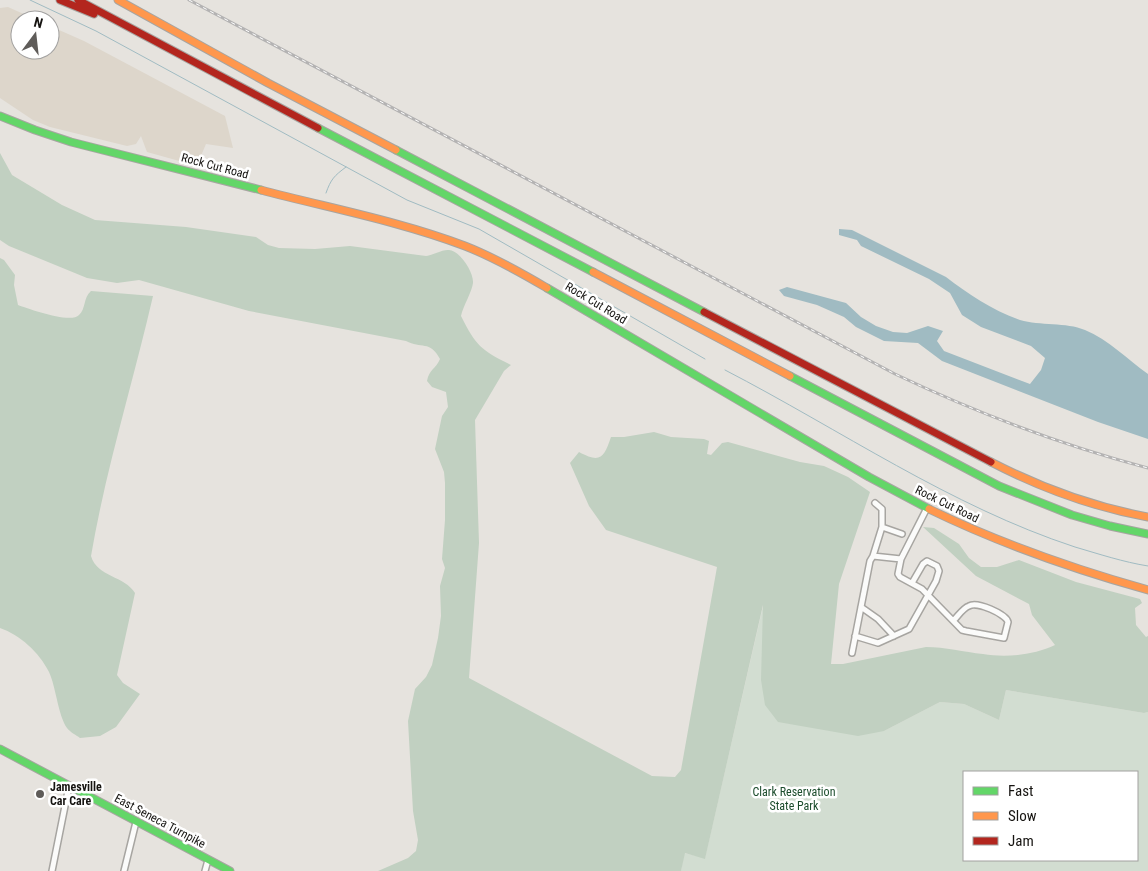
<svg xmlns="http://www.w3.org/2000/svg" width="1148" height="871" font-family="'Roboto Condensed',sans-serif">
	<style>
		.built { fill: #ddd6cb }
		.green { fill: #d2ddd1; fill-rule: evenodd }
		.forest { fill: #c1d0c1 }
		.water { fill: #a0bbc2 }
		.lines { fill: none; stroke-linecap: round; stroke-linejoin: round }
		.stream { stroke: #a0bbc2; stroke-width: 1 }
		.street-casing { stroke: #a7a5a1; stroke-width: 8 }
		.fast-casing { stroke: #a7a5a1; stroke-width: 9 }
		.slow-casing { stroke: #a7a5a1; stroke-width: 9 }
		.jam-casing { stroke: #a7a5a1; stroke-width: 9 }
		.street { stroke: #fbfbfa; stroke-width: 5 }
		.fast { stroke: #63d668; stroke-width: 7 }
		.slow { stroke: #ff974d; stroke-width: 7 }
		.jam { stroke: #b3261e; stroke-width: 7 }
		.rail-casing { stroke: #b4b3b3; stroke-width: 3 }
		.rail { stroke: #fff; stroke-width: 1; stroke-dasharray: 4; stroke-linecap: butt }
		.poi-dot { fill: #5f5c59; stroke: #fff; stroke-width: 2 }
		.labels { text-anchor: middle; stroke-width: 5; stroke-linejoin: round; paint-order: stroke }
		.street-label { font-size: 12px; fill: #161411; stroke: #fff }
		.poi-label { font-size: 12px; font-weight: bold; fill: #161411; stroke: #fff; text-anchor: start }
		.park-label { font-size: 12px; fill: #1b4c2c; stroke: #fff }
	</style>
	<rect width="100%" height="100%" fill="#e6e3de"/>
	<path class="built" d="M8 7 37 20H20V50H50V26L84 41 225 116 233 148 206 144 200 158 190 164 147 152 141 136 136 144 127 146 50 127 33 120 0 98V8Z"/>
	<path class="green" d="M764 602 884 731 940 702 964 704 999 720 1006 690 1144 713 1148 712V871H681L684 853 705 858ZM964 772H1137V860H964Z"/>
	<path class="forest" d="M0 153 12 175 62 205 95 220 186 227 256 237 268 245 279 248 315 249 350 246 426 256C433 255 443 249 449 250 459 250 474 272 473 283 472 292 463 306 461 316 476 346 481 350 511 365L504 371 475 420 479 543 469 678 652 776 675 777 681 770 717 567 606 530 589 506 570 463 579 452C601 464 604 457 611 437H624L654 432 671 437 704 439 709 441 707 454 711 455 722 443 728 442 800 462 824 466 848 477 870 492 839 584 831 664H843L926 647C945 647 964 652 983 654 1006 658 1034 655 1055 645L1032 615 1029 604 976 576 923 527 934 528 959 544 969 558 981 567H997L1019 560 1076 582 1140 599 1142 603 1135 608 1136 625 1146 637 1148 636V712L1144 713 1006 690 999 720 964 704 940 702 884 731 858 736 778 722 765 705 761 680 763 605 705 859 685 853 681 871H378L408 858 416 851 418 840 413 811 408 721 415 689 426 677 432 665 438 638 441 616 440 586 445 568 442 559 445 520V483L444 472 435 449 442 416 448 407 446 392 432 387 427 381C429 369 436 369 440 359 430 340 421 349 406 341L249 311 139 280 117 283 87 278 9 246 0 240Z
		M0 258 4 260 15 275 14 285 18 305C29 309 71 324 79 315 86 309 83 298 91 291L153 296C133 383 106 468 91 556 97 577 125 576 135 593L117 675 123 683 140 694 116 727 100 736 80 738C76 735 70 732 67 728 58 715 56 687 49 672 39 652 20 635 0 628Z"/>
	<path class="water" d="M839 229 852 230 946 277C968 294 994 311 1020 320 1040 326 1066 322 1085 330 1108 339 1128 360 1148 374V439L1098 422 942 361 918 343 884 341 856 327 844 317 817 305 784 296 779 290 787 287 846 303 861 317 876 326 893 332 907 333 928 326 943 331 937 341 944 351 1030 384 1041 370 1045 358 1031 346 981 327 962 315 950 293 929 279 861 246 857 240 839 235Z"/>
	<g class="lines">
		<path class="stream" d="M30 0 96 31 407 200 479 229 705 359
			M326 193C331 179 334 176 346 167
			M725 370C841 430 950 506 1075 547 1099 554 1123 562 1148 566"/>
		<defs>
			<path id="street" d="M927 508 901 559 898 574 900 577 922 589 962 630 966 631 1004 638 1008 622C1006 614 977 601 969 606 963 608 958 616 954 620
				M882 527 902 534
				M873 556 882 527V509L875 503
				M861 607 878 619 894 636
				M855 636 878 643 909 629 936 581 939 571 937 566 927 561 923 564 912 583
				M852 653 870 561 873 556 901 559
				M52 871 69 786
				M124 871 136 822
				M205 871 208 860"/>
			<path id="fast" d="M0 116 35 130 71 142 261 190
				M318 128 593 272
				M396 150 704 312
				M547 288 869 477 929 509
				M790 376 999 486 1072 515 1110 526 1148 534
				M0 749 230 871"/>
			<path id="slow" d="M118 0 268 83 396 150
				M261 190C329 208 399 221 465 246 493 257 520 272 547 288
				M593 272 790 376
				M991 462C1041 488 1093 507 1148 517
				M929 509C999 543 1073 569 1148 590"/>
			<path id="jam" d="M60 0 94 14
				M78 0 318 128
				M704 312 991 462"/>
		</defs>
		<use href="#street" class="street-casing"/>
		<use href="#fast" class="fast-casing"/>
		<use href="#slow" class="slow-casing"/>
		<use href="#jam" class="jam-casing"/>
		<use href="#street" class="street"/>
		<use href="#fast" class="fast"/>
		<use href="#slow" class="slow"/>
		<use href="#jam" class="jam"/>
		<defs>
			<path id="rail" d="M189 0 895 374C977 413 1061 445 1148 468"/>
		</defs>
		<use href="#rail" class="rail-casing"/>
		<use href="#rail" class="rail"/>
	</g>
	<circle class="poi-dot" cx="40" cy="794" r="5"/>
	<g class="labels">
		<g class="street-label">
			<text transform="translate(215 166) rotate(15)" y="4">Rock Cut Road</text>
			<text transform="translate(596 303) rotate(31)" y="4">Rock Cut Road</text>
			<text transform="translate(947 504) rotate(26)" y="4">Rock Cut Road</text>
			<text transform="translate(160 821) rotate(28)" y="4">East Seneca Turnpike</text>
		</g>
		<g class="poi-label">
			<text x="50" y="791">Jamesville<tspan x="50" dy="14">Car Care</tspan></text>
		</g>
		<g class="park-label">
			<text x="794" y="796">Clark Reservation<tspan x="794" dy="14">State Park</tspan></text>
		</g>
	</g>
	<rect x="963" y="771" width="175" height="90" fill="#ffffff" stroke="#a2a1a0"/>
	<rect x="973" y="787" width="25" height="8" fill="#63d668" stroke="#a2a1a0"/>
	<text x="1008" y="796" font-size="15" fill="#161411">Fast</text>
	<rect x="973" y="812" width="25" height="8" fill="#ff974d" stroke="#a2a1a0"/>
	<text x="1008" y="821" font-size="15" fill="#161411">Slow</text>
	<rect x="973" y="837" width="25" height="8" fill="#b3261e" stroke="#a2a1a0"/>
	<text x="1008" y="846" font-size="15" fill="#161411">Jam</text>
	<g transform="translate(35 35) rotate(15)"><circle r="24" fill="#ffffff" stroke="#a2a1a0"/>
	<path d="M0-4L9 19L0 12L-9 19Z" fill="#5f5c59"/>
	<text y="-8" font-size="14" font-weight="bold" text-anchor="middle" fill="#161411">N</text>
	</g>
</svg>
